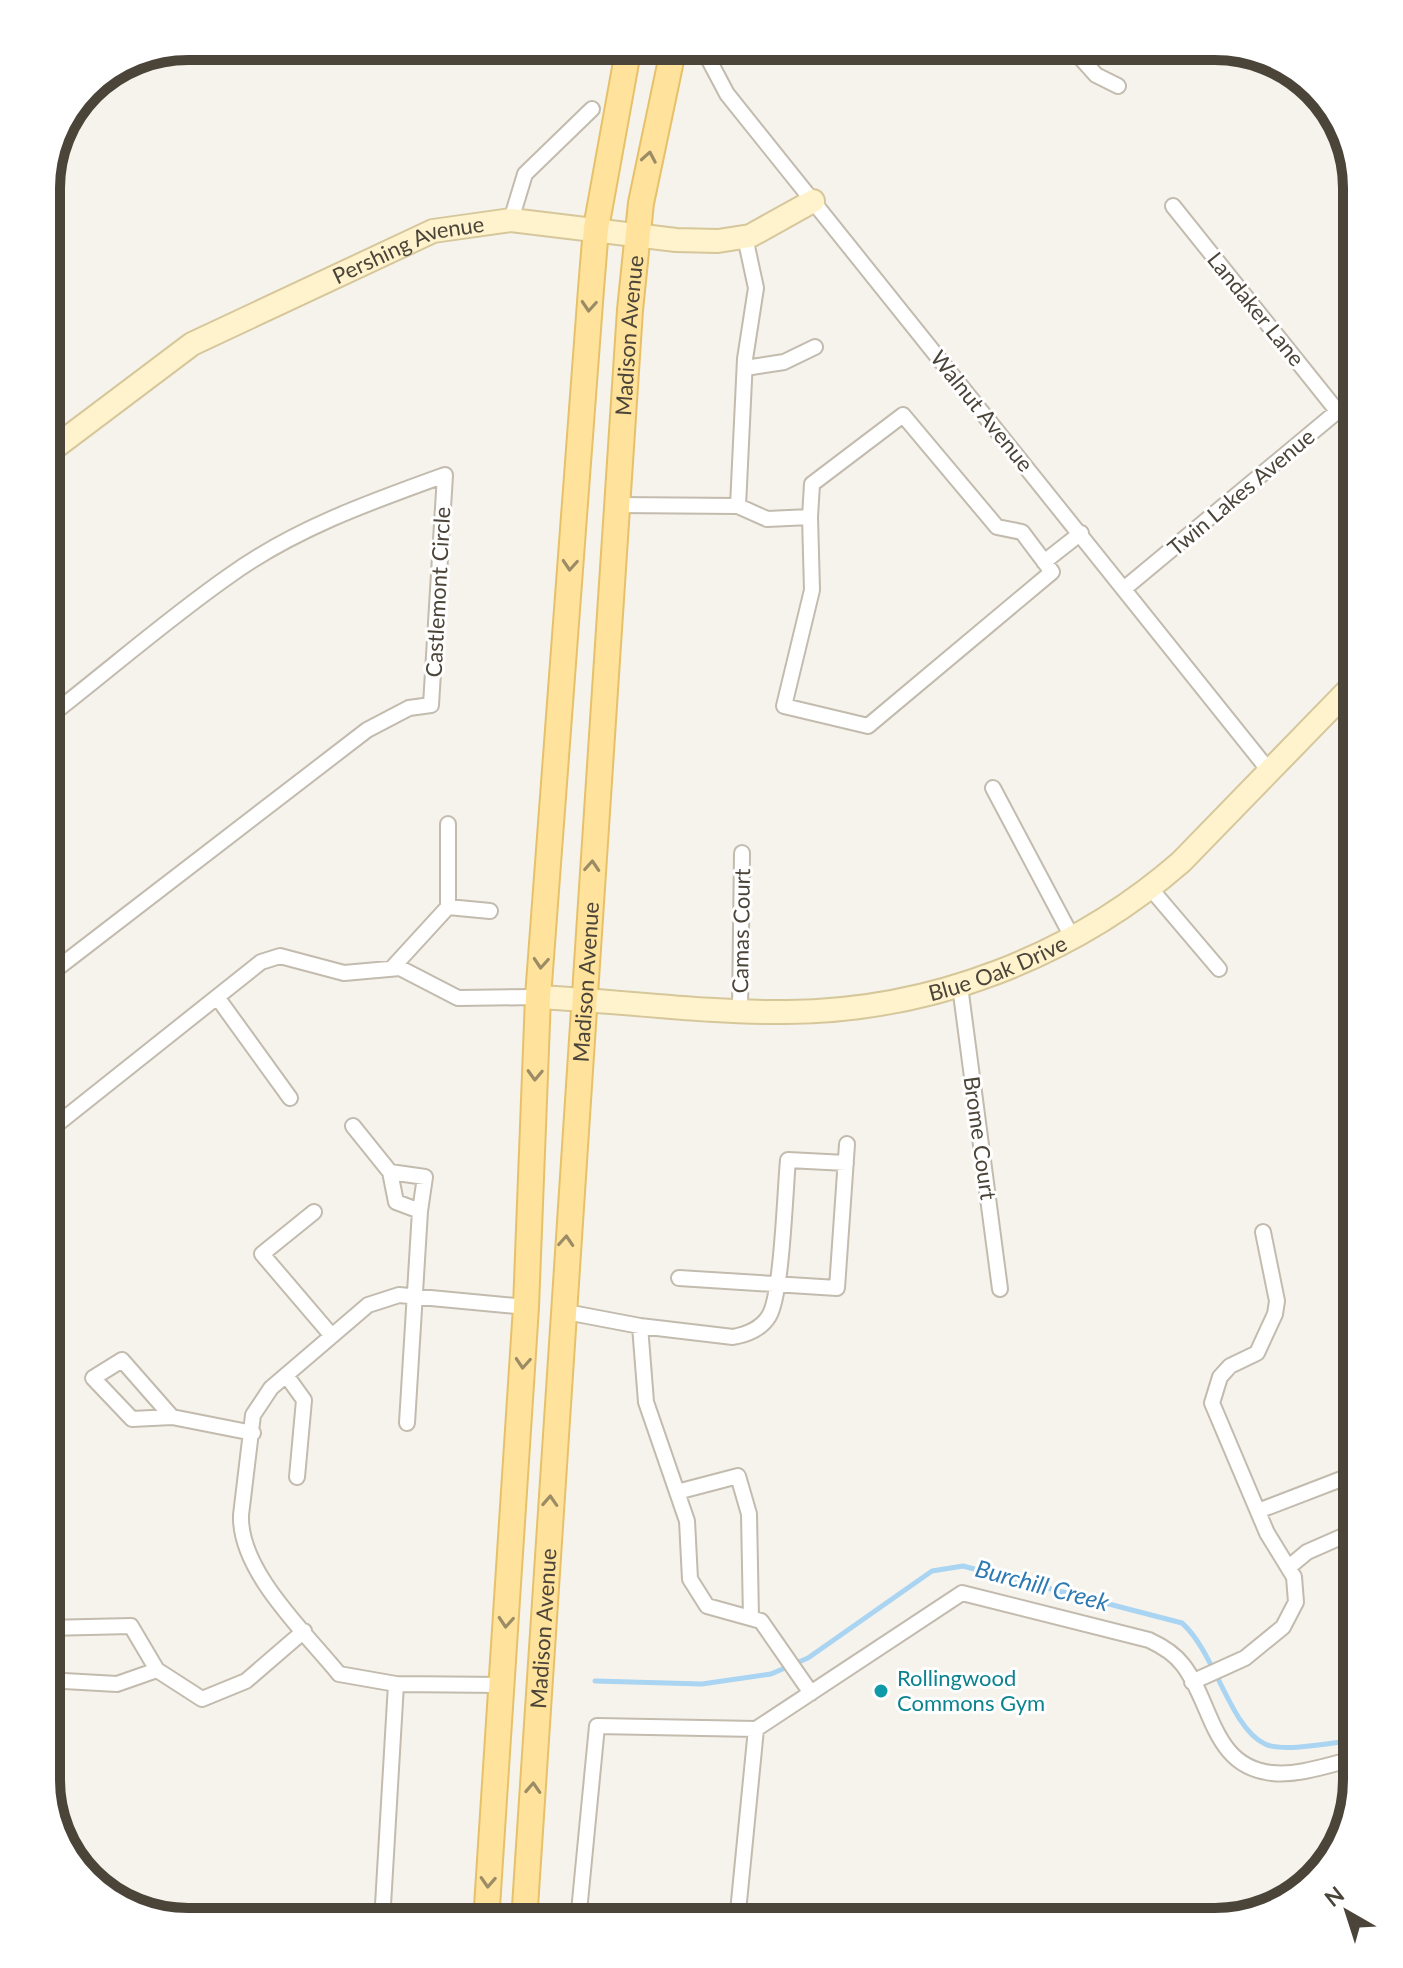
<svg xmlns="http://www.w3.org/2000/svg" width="1403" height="1968" font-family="Lato,sans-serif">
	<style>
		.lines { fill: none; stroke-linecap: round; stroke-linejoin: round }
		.stream { stroke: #a9d4f2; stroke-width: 5 }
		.street-casing { stroke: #c2bbae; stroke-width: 18 }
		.secondary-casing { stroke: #d6c79b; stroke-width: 26 }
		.primary-casing { stroke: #e6c16a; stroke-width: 28 }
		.street { stroke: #fff; stroke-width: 14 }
		.secondary { stroke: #fff3cd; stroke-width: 22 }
		.primary { stroke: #ffe39c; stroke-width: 24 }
		.oneway { stroke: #9c8c66 }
		.culture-dot { fill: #0f9aa8; stroke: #fff; stroke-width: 3 }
		.labels { text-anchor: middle; stroke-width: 6; stroke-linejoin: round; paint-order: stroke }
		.street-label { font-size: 22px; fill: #4b4439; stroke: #fff }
		.culture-label { font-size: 22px; fill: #0d838f; stroke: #fff; text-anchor: start }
		.water-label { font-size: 24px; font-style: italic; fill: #2e7ab2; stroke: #fff }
		.rim { fill: none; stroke: #4b4439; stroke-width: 10 }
	</style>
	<rect width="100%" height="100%" fill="#f6f3ec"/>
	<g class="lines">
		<path class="stream" d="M595 1681 702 1684 771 1674 808 1658 932 1571 963 1566 1182 1623C1215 1652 1230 1728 1265 1744 1284 1753 1335 1742 1357 1740"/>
		<defs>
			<path id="street" d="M715 46 709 60 727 94 1270 772
				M1070 46 1096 75 1118 86
				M1173 206 1338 412
				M511 220 525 174 592 109
				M745 368 784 362 815 347
				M616 505 738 506 745 359 756 288 745 237
				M738 506 767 519 810 517 812 590 784 706 868 726 1052 572 1022 532 997 527 903 415 812 484 810 517
				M1044 562 1081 533
				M1125 588 1357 395
				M993 788 1072 937
				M1151 889 1219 969
				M448 907 490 911
				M393 967 448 907V824
				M46 977 367 730 409 708 431 705 445 475C370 502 294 529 229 576 166 620 107 672 46 719
				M960 986 1000 1289
				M217 997 290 1098
				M740 1009 742 853
				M353 1126 390 1172
				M46 1133 261 962 280 956 344 973 400 968 458 998 538 997
				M314 1212 262 1254 332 1336
				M679 1278 837 1288 847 1144
				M561 1311 640 1326 733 1337C748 1334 761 1329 769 1316 782 1295 785 1191 788 1160L846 1163
				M640 1326 646 1402 687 1521 690 1579 707 1606 761 1621 811 1693
				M286 1375 304 1400 297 1477
				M172 1417 132 1419 93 1378 122 1360 172 1417 253 1433
				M407 1423 420 1211 396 1202 390 1172 425 1177 420 1211
				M677 1492 738 1476 749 1514 751 1618
				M1258 1511 1357 1473
				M1289 1567 1307 1552 1357 1530
				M46 1628 131 1626 157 1670 202 1699 246 1681 304 1631
				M46 1680 117 1684 157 1670
				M1192 1682 1245 1658 1283 1627 1296 1602 1294 1577 1267 1533 1212 1403 1220 1377 1230 1366 1257 1353 1275 1314 1277 1301 1263 1232
				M502 1685 396 1684 339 1674C305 1632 239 1571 241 1515L253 1415 271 1388 368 1305 399 1295 526 1307
				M382 1922 396 1684
				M578 1922 597 1726 756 1729
				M737 1922 756 1729 962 1593 1149 1640C1162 1646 1174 1653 1183 1665 1213 1704 1212 1767 1272 1773 1299 1776 1331 1764 1357 1758"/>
			<g id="secondary">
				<path id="s1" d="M46 454 192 344 433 231 511 220 676 240 718 241 750 236 813 201"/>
				<path id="s2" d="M538 997C621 1001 704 1013 787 1012 931 1011 1072 957 1181 862L1357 681"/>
			</g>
			<g id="primary">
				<path d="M486 1922 526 1307 538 997 591 289 596 228 629 46"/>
				<path id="s3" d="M524 1922 630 310 641 203 674 46"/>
			</g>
		</defs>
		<use href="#street" class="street-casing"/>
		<use href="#secondary" class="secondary-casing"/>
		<use href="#primary" class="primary-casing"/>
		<use href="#street" class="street"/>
		<use href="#secondary" class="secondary"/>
		<use href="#primary" class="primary"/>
	</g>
	<defs><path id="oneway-chevron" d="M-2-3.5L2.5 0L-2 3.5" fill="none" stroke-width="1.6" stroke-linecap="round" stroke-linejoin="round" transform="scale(2)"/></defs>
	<g class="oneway">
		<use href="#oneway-chevron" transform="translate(649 157) rotate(-80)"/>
		<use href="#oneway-chevron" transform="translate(589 306) rotate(94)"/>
		<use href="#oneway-chevron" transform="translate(570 565) rotate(94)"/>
		<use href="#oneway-chevron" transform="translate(592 866) rotate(-86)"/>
		<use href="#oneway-chevron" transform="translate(541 963) rotate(94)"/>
		<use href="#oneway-chevron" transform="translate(535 1075) rotate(92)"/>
		<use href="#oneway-chevron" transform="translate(566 1241) rotate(-86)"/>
		<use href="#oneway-chevron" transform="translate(523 1363) rotate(94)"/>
		<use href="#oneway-chevron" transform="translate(550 1501) rotate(-87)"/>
		<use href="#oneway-chevron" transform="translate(506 1622) rotate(94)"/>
		<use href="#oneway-chevron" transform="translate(533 1788) rotate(-87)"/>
		<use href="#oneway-chevron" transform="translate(488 1882) rotate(93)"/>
	</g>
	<circle class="culture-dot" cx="881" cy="1691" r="8"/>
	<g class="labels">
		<g class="street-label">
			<text dy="8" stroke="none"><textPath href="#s1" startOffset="420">Pershing Avenue</textPath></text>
			<text transform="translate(1256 309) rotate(51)" y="8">Landaker Lane</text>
			<text dy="8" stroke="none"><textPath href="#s3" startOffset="1590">Madison Avenue</textPath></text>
			<text transform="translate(982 411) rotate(51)" y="8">Walnut Avenue</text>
			<text transform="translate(1241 492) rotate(-40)" y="8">Twin Lakes Avenue</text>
			<text transform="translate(438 592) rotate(-87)" y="8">Castlemont Circle</text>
			<text transform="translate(741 931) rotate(-89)" y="8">Camas Court</text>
			<text dy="8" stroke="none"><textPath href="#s2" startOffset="466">Blue Oak Drive</textPath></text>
			<text dy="8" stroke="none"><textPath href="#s3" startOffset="942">Madison Avenue</textPath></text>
			<text transform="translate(980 1138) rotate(82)" y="8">Brome Court</text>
			<text dy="8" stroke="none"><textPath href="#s3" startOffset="294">Madison Avenue</textPath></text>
		</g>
		<g class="culture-label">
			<text x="897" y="1686">Rollingwood<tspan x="897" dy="25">Commons Gym</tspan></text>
		</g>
		<g class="water-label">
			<text transform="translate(1042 1586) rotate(15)" y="8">Burchill Creek</text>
		</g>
	</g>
	<path d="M0 0H1403V1968H0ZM188 60H1215A128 128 0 0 1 1343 188V1780A128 128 0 0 1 1215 1908H188A128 128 0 0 1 60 1780V188A128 128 0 0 1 188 60Z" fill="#fff" fill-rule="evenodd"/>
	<path class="rim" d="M188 60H1215A128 128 0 0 1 1343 188V1780A128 128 0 0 1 1215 1908H188A128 128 0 0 1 60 1780V188A128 128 0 0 1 188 60Z"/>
	<g transform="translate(1347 1912) rotate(321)" stroke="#ffffff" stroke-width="6" paint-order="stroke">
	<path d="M0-6L14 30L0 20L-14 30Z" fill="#4b4439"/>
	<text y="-12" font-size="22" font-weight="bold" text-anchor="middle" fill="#4b4439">N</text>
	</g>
</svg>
